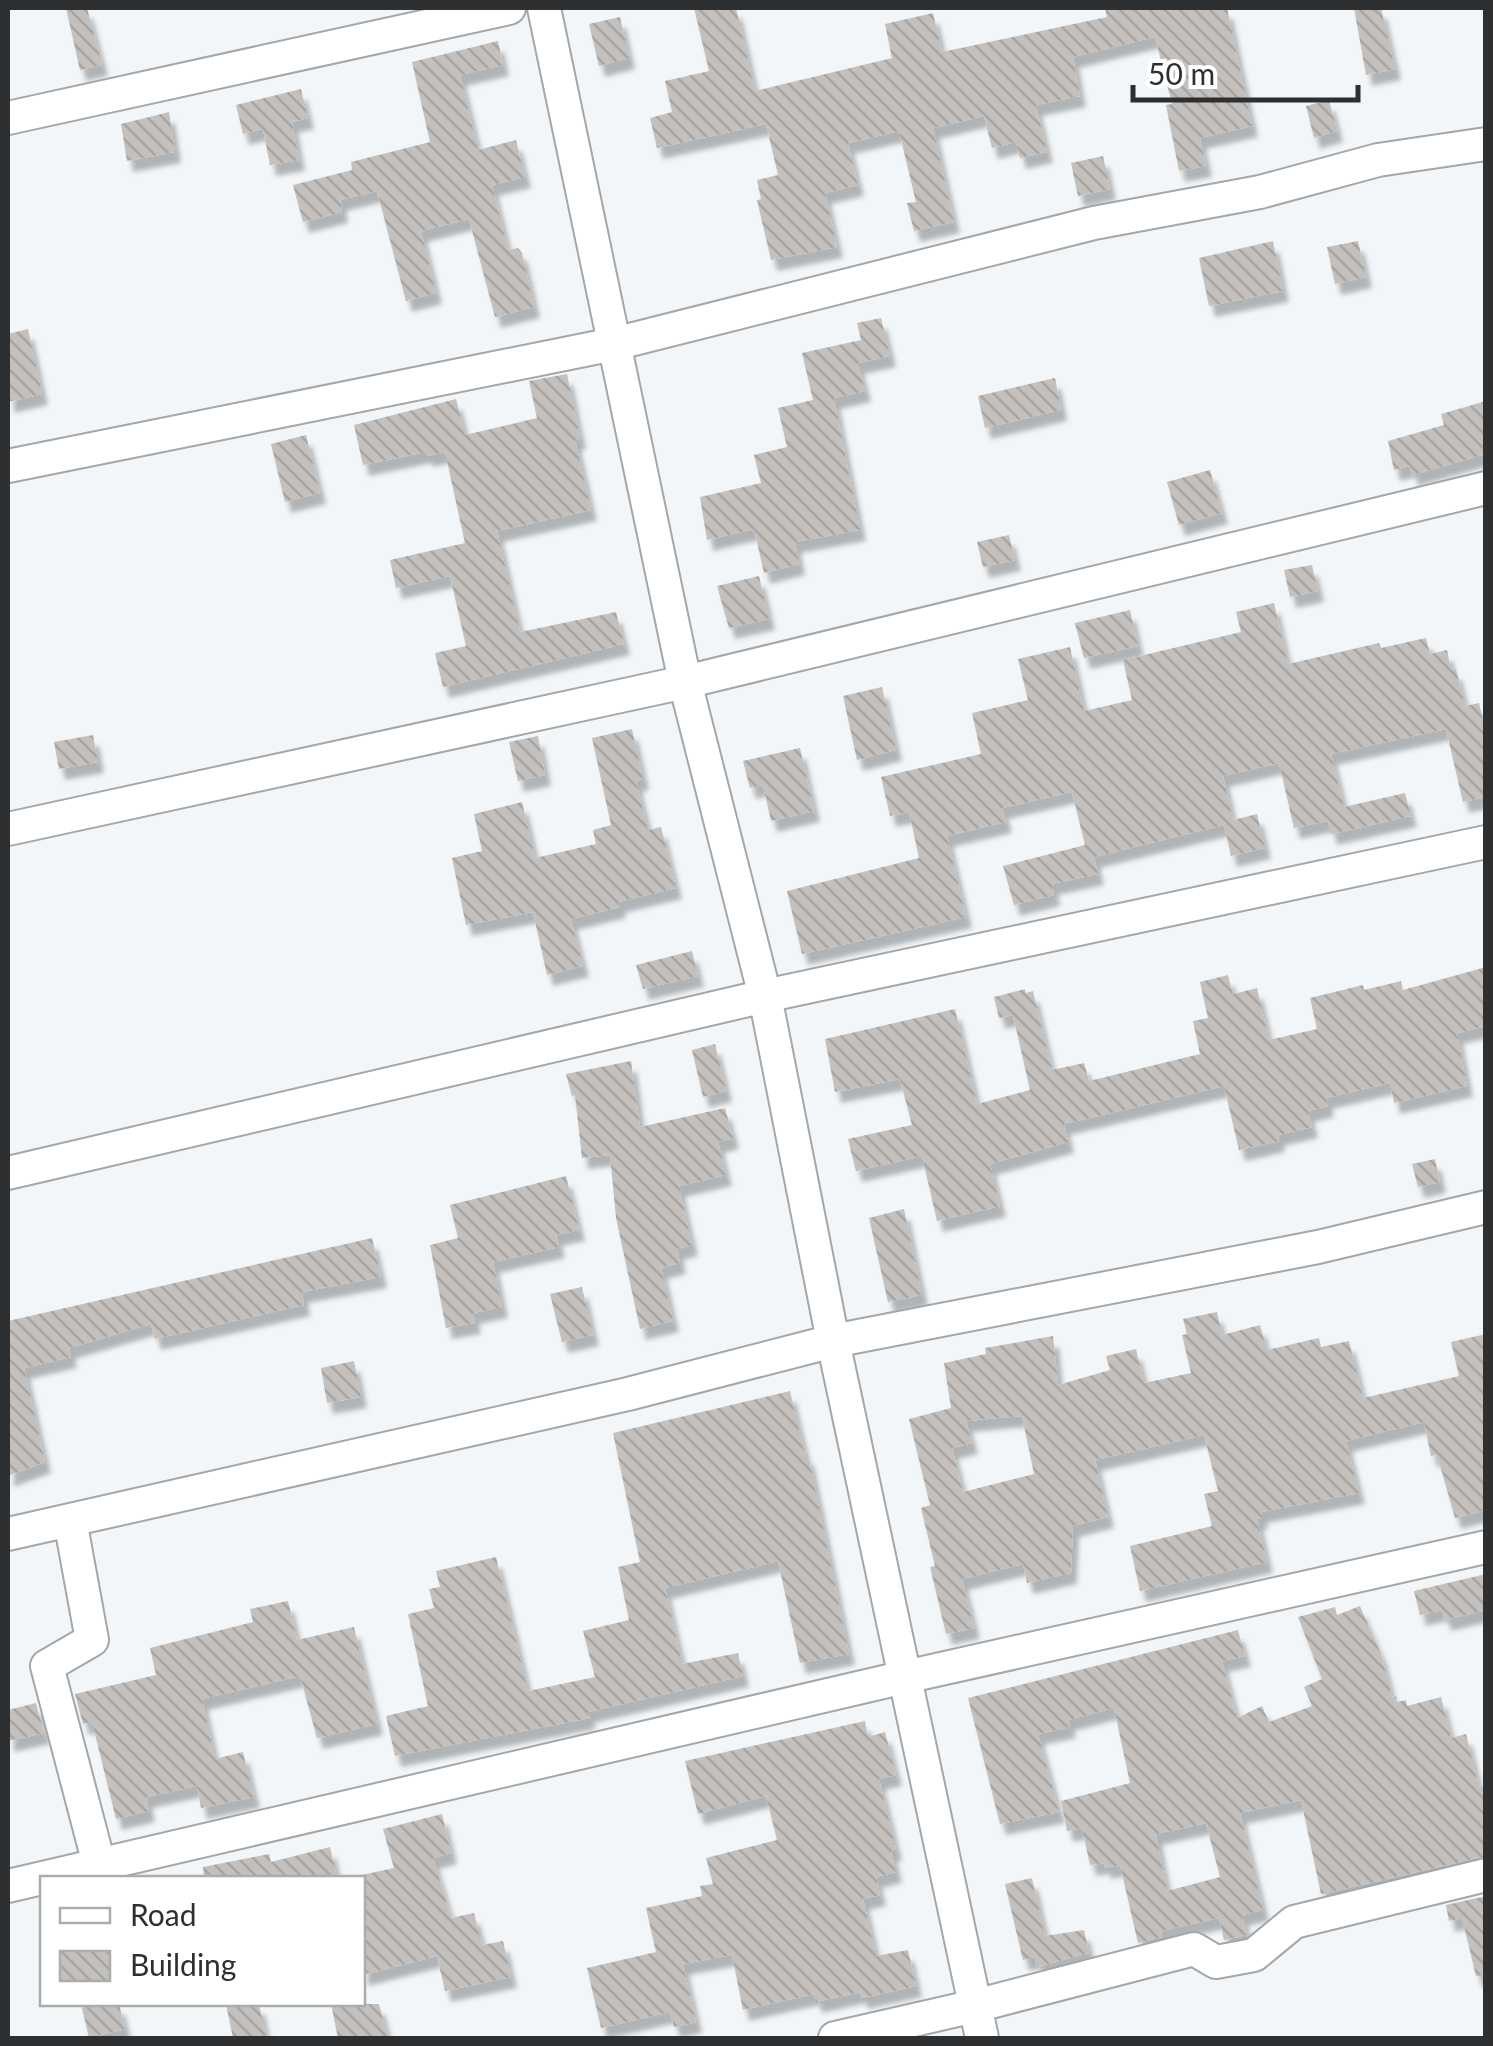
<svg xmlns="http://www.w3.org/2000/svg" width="1493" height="2046" font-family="Lato,sans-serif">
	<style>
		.building { fill: url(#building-back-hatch); fill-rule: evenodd; filter: url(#shadow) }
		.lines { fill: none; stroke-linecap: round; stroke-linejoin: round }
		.minor-casing { stroke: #a3a7aa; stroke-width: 36 }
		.minor { stroke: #fff; stroke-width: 32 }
	</style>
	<defs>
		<pattern id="building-back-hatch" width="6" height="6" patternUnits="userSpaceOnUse" patternTransform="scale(2.5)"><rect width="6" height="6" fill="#c4c0bd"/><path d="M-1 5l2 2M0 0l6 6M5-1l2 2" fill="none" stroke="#a9a5a3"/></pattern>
		<filter id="shadow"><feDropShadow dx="6" dy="11" stdDeviation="2.5" flood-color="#0004"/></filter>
	</defs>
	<rect width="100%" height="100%" fill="#f2f6f9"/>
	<path class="building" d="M66 8H87L102 65 80 70Z
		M694 8H736L755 91 892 58 885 24 933 13 942 52 1107 17 1105 8H1227L1252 126 1200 138 1206 166 1179 171 1166 105 1172 104 1155 37 1073 57 1080 96 1036 105 1047 152 1020 158 1016 142 992 148 984 116 933 128 954 222 914 231 907 203 916 202 899 131 848 143 858 185 825 193 837 247 771 260 757 200 761 199 757 180 778 175 766 124 657 148 650 118 672 112 665 81 709 71Z
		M1354 8H1381L1395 69 1366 75Z
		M620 17 629 58 599 66 589 24Z
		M498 41 503 65 460 75 478 150 516 140 525 177 492 185 508 250 518 248 522 253 534 307 495 317 469 219 421 231 436 293 406 301 377 191 340 200 342 212 303 222 293 185 352 170 351 162 430 142 412 62Z
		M301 89 308 118 292 122 299 160 270 165 263 129 243 134 236 105Z
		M1329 100 1337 131 1314 138 1306 106Z
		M169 112 175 152 127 161 121 124Z
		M1103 156 1110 189 1078 196 1071 163Z
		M1273 241 1283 291 1209 306 1199 258Z
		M1358 241 1366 277 1335 284 1327 247Z
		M881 318 890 356 858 363 865 391 834 398 860 530 795 542 799 564 764 573 754 529 707 540 700 497 761 483 754 455 787 447 778 408 813 400 802 353 861 340 857 323Z
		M28 329 42 394 8 402V334Z
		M567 374 580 438 575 440 591 510 497 531 520 632 616 612 624 644 443 687 435 653 466 646 450 576 396 588 390 560 465 543 445 452 427 456 426 452 363 465 354 425 456 399 465 435 537 418 529 381Z
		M1055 378 1061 410 985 428 978 396Z
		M1486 401V454L1412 475 1410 466 1394 470 1388 441 1444 425 1441 414Z
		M306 435 320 493 285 502 271 444Z
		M1210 470 1222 513 1179 525 1167 482Z
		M1009 535 1015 560 983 567 977 542Z
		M1312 565 1318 591 1290 597 1284 570Z
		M759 576 769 619 729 628 717 586Z
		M1274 603 1288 664 1379 643 1381 648 1426 638 1430 654 1447 650 1451 670 1456 669 1465 706 1479 703 1486 733V797L1463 802 1446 729 1331 754 1344 807 1405 793 1411 816 1331 834 1328 821 1294 828 1279 763 1223 776 1233 820 1257 814 1265 848 1231 856 1224 825 1094 857 1098 874 1052 884 1054 895 1014 905 1003 866 1085 845 1072 792 1002 808 1006 822 947 836 966 917 802 954 787 891 919 858 909 812 890 816 881 777 981 754 972 713 1028 700 1018 659 1070 647 1084 711 1132 700 1123 660 1241 632 1236 612Z
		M1130 610 1138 646 1084 658 1075 623Z
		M882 687 896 750 857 760 843 696Z
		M632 729 643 779 636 781 648 830 661 827 676 888 618 902 620 907 571 919 583 966 547 975 533 912 466 925 452 858 482 851 474 814 522 802 535 858 596 844 593 830 611 825 592 738Z
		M93 735 98 762 59 769 54 742Z
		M538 736 545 775 518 781 509 742Z
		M800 748 814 811 771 821 763 785 750 788 743 761Z
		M692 951 698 976 643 989 636 965Z
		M1486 967V1026L1457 1033 1467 1086 1394 1103 1390 1083 1326 1098 1328 1106 1308 1111 1312 1127 1278 1135 1279 1141 1239 1150 1224 1086 1064 1124 1068 1142 990 1164 1000 1206 937 1221 922 1156 856 1171 848 1139 912 1125 900 1079 835 1092 825 1039 955 1009 977 1104 1030 1090 1013 1015 999 1018 994 997 1025 989 1026 993 1033 991 1052 1070 1084 1063 1089 1081 1200 1054 1193 1021 1208 1018 1200 982 1228 975 1233 994 1257 988 1269 1040 1317 1029 1310 998 1363 985 1364 990 1401 981 1403 990Z
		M715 1044 726 1091 703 1097 692 1050Z
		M631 1061 640 1127 725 1108 733 1138 718 1142 726 1175 679 1186 692 1245 677 1249 680 1263 661 1268 673 1321 640 1329 616 1218 610 1155 582 1158 575 1095 572 1096 566 1074Z
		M1435 1159 1440 1182 1418 1187 1412 1164Z
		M566 1176 579 1230 556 1235 559 1247 493 1262 502 1307 473 1313 475 1323 446 1328 430 1245 458 1238 450 1205Z
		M904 1209 922 1295 888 1302 869 1218Z
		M372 1238 381 1277 302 1292 304 1305 155 1339 151 1324 69 1348 71 1357 24 1368 45 1462 8 1476V1321Z
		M582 1287 593 1335 562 1342 550 1294Z
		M1217 1312 1222 1335 1260 1325 1267 1350 1319 1338 1321 1347 1349 1341 1363 1398 1459 1376 1451 1342 1486 1334V1510L1455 1518 1437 1455 1431 1456 1424 1422 1346 1441 1359 1493 1261 1512 1262 1518 1257 1519 1267 1562 1140 1591 1130 1546 1212 1526 1204 1494 1218 1491 1204 1435 1095 1460 1108 1517 1073 1526 1071 1573 1027 1583 1023 1564 962 1579 974 1628 946 1634 930 1567 935 1566 921 1508 930 1505 909 1419 951 1408 944 1363 986 1354 985 1348 1053 1336 1058 1385 1110 1370 1106 1356 1136 1349 1144 1383 1191 1373 1182 1335 1187 1334 1183 1319ZM1022 1416 1034 1474 963 1492 952 1448 972 1443 966 1421Z
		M354 1361 361 1397 327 1403 321 1368Z
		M790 1391 805 1455 808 1454 849 1654 800 1663 778 1561 665 1588 682 1664 738 1653 743 1676 588 1712 590 1718 395 1756 386 1716 428 1706 408 1614 434 1608 429 1589 440 1587 436 1571 496 1557 528 1691 595 1677 583 1631 629 1620 618 1567 640 1562 613 1433Z
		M1486 1574V1610L1445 1620 1442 1610 1420 1615 1414 1591Z
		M288 1601 297 1640 354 1627 377 1724 317 1738 300 1676 202 1699 215 1759 243 1752 254 1797 201 1808 197 1786 146 1797 149 1811 116 1819 92 1722 83 1724 75 1694 156 1675 150 1648 253 1622 250 1609Z
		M1360 1606 1381 1654 1392 1697 1396 1696 1397 1702 1406 1700 1407 1706 1441 1697 1451 1738 1466 1734 1479 1787 1486 1785V1856L1321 1894 1301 1800 1240 1813 1263 1910 1242 1915 1247 1935 1224 1940 1219 1918 1161 1931 1162 1937 1138 1943 1120 1865 1105 1868 1104 1863 1090 1865 1082 1828 1067 1831 1061 1801 1130 1783 1114 1708 1068 1720 1070 1727 1038 1734 1059 1812 1000 1824 968 1698 1238 1630 1245 1656 1222 1661 1237 1718 1262 1706 1269 1722 1312 1706 1304 1687 1322 1679 1298 1617 1335 1607 1337 1615ZM1206 1823 1220 1877 1167 1891 1156 1834Z
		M36 1703 44 1733 8 1741V1710Z
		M865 1721 868 1737 885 1732 896 1775 879 1779 896 1849 891 1851 896 1872 876 1877 880 1895 863 1899 876 1956 908 1950 916 1986 862 1998 860 1992 816 2002 814 1994 743 2010 732 1955 683 1964 696 2022 674 2027 670 2012 601 2028 587 1968 656 1952 646 1908 702 1896 700 1886 713 1884 706 1858 777 1840 766 1796 698 1814 685 1761Z
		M442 1814 451 1853 433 1858 451 1918 474 1913 482 1945 503 1941 511 1977 445 1991 437 1956 362 1975V1875L394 1868 383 1829Z
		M330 1847 337 1878H204L203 1867 269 1854 271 1862Z
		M1032 1878 1045 1936 1084 1930 1089 1953 1037 1967 1035 1957 1023 1960 1005 1884Z
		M1486 1896V1975L1476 1976 1462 1918 1449 1921 1446 1905Z
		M81 2004H119L125 2029 89 2038Z
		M226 2004H259L266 2038H233Z
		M331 2004H379L388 2038H338Z"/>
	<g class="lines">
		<defs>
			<path id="minor" d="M544 8 685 682 765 996 833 1341 982 2038
				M8 118 509 8
				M8 466 614 344 1094 223 1260 192 1378 160 1486 144
				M8 829 685 682 1486 488
				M8 1173 765 996 1486 842
				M70 1520 92 1640 47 1666 99 1864
				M8 1534 628 1394 833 1341 1318 1247 1486 1207
				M8 1886 905 1677 1486 1547
				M835 2038 975 2006 1194 1949 1216 1962 1254 1955 1294 1922 1486 1875"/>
		</defs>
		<use href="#minor" class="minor-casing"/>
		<use href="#minor" class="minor"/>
	</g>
	<rect width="1493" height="2046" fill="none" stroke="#2d2f30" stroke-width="20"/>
	<rect x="40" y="1876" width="325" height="130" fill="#ffffff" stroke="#abacac" stroke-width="2.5"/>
	<rect x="60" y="1908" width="50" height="15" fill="#ffffff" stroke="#abacac" stroke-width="2.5"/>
	<text x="130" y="1926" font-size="30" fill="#2d2f30">Road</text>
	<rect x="60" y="1951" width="50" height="30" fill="url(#building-back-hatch)" stroke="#abacac" stroke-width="2.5"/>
	<text x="130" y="1976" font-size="30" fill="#2d2f30">Building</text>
	<path d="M1133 85v15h225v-15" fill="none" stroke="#2d2f30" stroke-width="5"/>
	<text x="1148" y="85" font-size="30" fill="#2d2f30" stroke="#ffffff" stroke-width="8" paint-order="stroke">50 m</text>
</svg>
